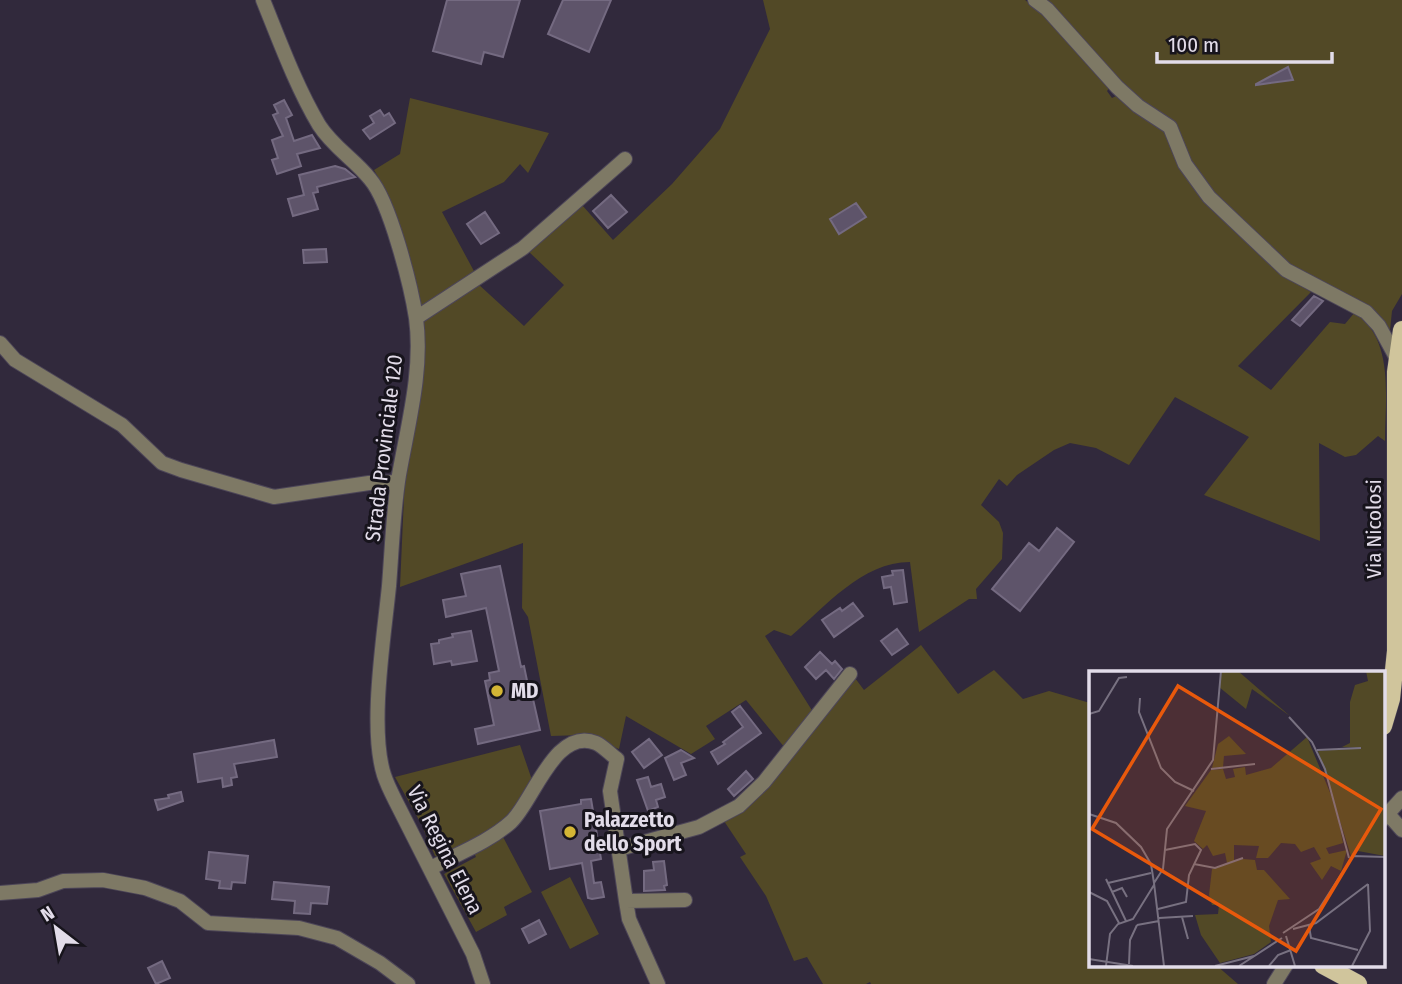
<svg xmlns="http://www.w3.org/2000/svg" width="1402" height="984" font-family="'Fira Sans Condensed',sans-serif">
	<style>
		.green { fill: #524926 }
		.building { fill: #5e546a; stroke: #746a81; stroke-width: 2 }
		.lines { fill: none; stroke-linecap: round; stroke-linejoin: round }
		.minor-casing { stroke: #4d4658; stroke-width: 16 }
		.major-casing { stroke: #4d4658; stroke-width: 19 }
		.minor { stroke: #7e7965; stroke-width: 14 }
		.major { stroke: #d0c59c; stroke-width: 18 }
		.poi-dot { fill: #d4b635; stroke: #17141c; stroke-width: 2.5 }
		.labels { text-anchor: middle; stroke-width: 6; stroke-linejoin: round; paint-order: stroke }
		.street-label { font-size: 21px; fill: #e2dce9; stroke: #17141c }
		.poi-label { font-size: 21px; font-weight: bold; fill: #e2dce9; stroke: #17141c; text-anchor: start }
		.inset-road { fill: none; stroke: #787181; stroke-width: 2 }
		.view { fill: #e8590c; fill-opacity: 0.15; stroke: #e8590c; stroke-width: 3.5 }
		.inset-edge { fill: none; stroke: #e2dce9; stroke-width: 3.5 }
	</style>
	<rect width="100%" height="100%" fill="#31293c"/>
	<path class="green" d="M763 0H1025L1043 14 1110 87 1107 91 1112 98 1118 95 1166 128 1181 164 1279 273 1311 292 1238 366 1271 390 1330 322 1345 324 1355 312C1395 341 1385 398 1385 441L1378 436 1356 455 1345 457 1319 443 1320 541 1204 495 1249 437 1175 397 1129 465 1096 448 1070 443 1054 450 1017 475 1007 486 999 479 981 505 999 522 1003 533 1002 559 976 589 977 599H969L919 632 910 562C862 562 825 607 791 636L774 630 765 636 813 712 785 748 746 700 706 726 715 739 691 754 626 716 619 749 583 735 551 736 528 617 522 608 523 543 400 587 405 474 422 386 425 351 422 319 477 283 524 326 564 285 528 251 582 205 613 240 672 184 720 129 770 29Z
		M1044 0H1402V294L1392 311 1390 331 1379 321 1286 266 1240 221 1194 170 1178 133 1140 103Z
		M410 98 549 133 528 173 520 164 504 182 442 212 475 273 421 310C409 263 400 212 374 170L400 154Z
		M921 645 958 694 994 670 1023 699 1049 691 1090 703V965H1216L1238 984H871L870 982 866 984H823L807 957 794 961 766 896 740 857 746 854 724 821 753 801 793 757 855 678 864 690Z
		M520 745 532 780 508 821 440 858 435 856 423 828 428 823 426 818 419 820 395 777Z
		M502 835 532 892 504 907 507 915 476 932 444 874 476 857 473 851Z
		M570 877 599 934 570 949 541 892Z"/>
	<path class="building" d="M447 0H520L503 57 484 52 481 64 433 51Z
		M563 0H611L589 52 548 34Z
		M1288 67 1293 80 1256 85V84Z
		M284 100 292 115 286 118 294 141 312 135 320 148 297 154 301 166 277 174 272 160 278 158 272 140 283 136 273 115 278 113 274 105Z
		M380 110 384 116 389 113 395 123 370 139 363 130 374 123 370 116Z
		M335 166 345 169 355 177 317 187 318 192 313 193 318 209 293 216 288 199 304 195 299 175Z
		M611 195 627 212 608 228 593 211Z
		M856 203 866 217 839 234 830 219Z
		M485 212 499 233 481 244 467 224Z
		M326 249 327 262 304 263 303 250Z
		M1314 296 1323 301 1300 326 1292 320Z
		M1057 528 1074 542 1020 611 992 589 1029 543 1039 551Z
		M500 566 521 667 524 666 531 700 533 699 540 730 478 744 475 729 494 725 485 681 490 680 489 673 499 671 486 608 446 617 443 600 466 596 461 574Z
		M903 570 907 602 894 604 891 587 884 588 882 577 893 575 892 571Z
		M853 603 863 616 834 637 822 620 840 608 842 611Z
		M897 629 908 644 892 655 881 641Z
		M471 631 477 661 452 665 451 661 434 664 431 644 439 643V640L453 637 452 634Z
		M820 652 832 664 835 661 842 669 834 679 826 670 816 679 805 667Z
		M740 706 761 733 718 764 711 752 725 744 723 742 743 727 732 712Z
		M649 739 662 755 644 768 632 752Z
		M274 740 277 757 234 764 237 777 231 778 232 785 223 787 222 778 198 782 194 754Z
		M681 750 694 758 681 763 686 775 674 780 665 758Z
		M746 771 753 779 734 796 728 789Z
		M648 777 651 787 661 784 665 797 656 800 658 807 648 811 637 780Z
		M181 792 183 801 158 810 155 800 169 798 168 795Z
		M591 799 601 859 591 861 594 883 601 882 604 897 592 899 588 898 582 863 550 869 540 811 581 804V800Z
		M209 852 248 856 245 883 232 882 231 889 219 888 220 881 206 879Z
		M664 861 667 885 664 886 665 890 644 891V871L654 870 653 862Z
		M274 882 329 887 327 904 311 903 310 914 294 913 295 901 272 899Z
		M539 920 546 934 529 943 522 929Z
		M162 961 170 978 156 984 148 968Z"/>
	<g class="lines">
		<defs>
			<path id="minor" d="M263 0C280 42 296 86 319 125 333 147 354 159 370 179 390 202 411 286 416 318 423 370 408 424 399 475 393 512 392 549 389 586 384 637 369 728 384 775 387 784 391 792 395 800L473 954 483 984
				M1035 0 1047 9 1117 87 1138 106 1170 127 1185 164 1209 197 1286 270 1366 312 1379 326 1397 359
				M416 318 523 248 625 159
				M0 343 15 360 122 425 162 463 181 470 274 497 369 483 398 482
				M1388 814 1402 830
				M1383 819 1402 798
				M619 849 699 827 739 806 764 782 850 674
				M431 868C457 854 489 842 511 822 533 802 555 726 596 743 603 746 610 754 617 759L610 791 626 901 629 919 658 984
				M0 893 38 890 63 881 103 880 145 888 180 901 208 923 299 928 337 938 380 963 408 984
				M626 901 685 900
				M1274 984 1286 965"/>
			<path id="major" d="M1383 726 1391 699 1396 651V372L1402 330
				M1323 965 1358 984"/>
		</defs>
		<use href="#minor" class="minor-casing"/>
		<use href="#major" class="major-casing"/>
		<use href="#minor" class="minor"/>
		<use href="#major" class="major"/>
	</g>
	<g class="poi-dot">
		<circle cx="497" cy="691" r="7"/>
		<circle cx="570" cy="832" r="7"/>
	</g>
	<g class="labels">
		<g class="street-label">
			<text transform="translate(384 448) rotate(-83)" y="7">Strada Provinciale 120</text>
			<text transform="translate(1374 529) rotate(-90)" y="7">Via Nicolosi</text>
			<text transform="translate(445 850) rotate(63)" y="7">Via Regina Elena</text>
		</g>
		<g class="poi-label">
			<text x="511" y="698">MD</text>
			<text x="584" y="827">Palazzetto<tspan x="584" dy="24">dello Sport</tspan></text>
		</g>
	</g>
	<g transform="translate(1089 671)">
		<rect width="296" height="296" fill="#31293c"/>
		<path d="M133 0H149L201 45 163 18 157 38 130 16ZM277 0H296V185L269 180 262 185 229 80 274 77 253 76 261 72V31L266 14 279 10ZM140 65 157 83 135 85 134 96 123 97 129 73ZM218 66 247 136 254 172 237 177 240 183 258 179 252 200 242 195 233 209 221 192 232 188 225 176 212 181 206 173 192 172 179 187H167L170 175 145 174V190L138 192 136 182 124 185 118 174 114 178 105 170 117 140 96 135 122 99 134 98 137 108 146 106 144 98 156 96 157 104 182 97ZM154 188 166 189 168 199H175L201 228 189 229 180 255 182 271 165 283 131 292 112 264 106 244 129 243 130 234H123L120 224 123 198Z" fill="#524926"/>
		<path class="inset-road" d="M51 27 50 41 72 97 86 111 105 120M0 43 10 40 30 7 38 6M200 46 223 71 236 98 260 187M228 79 272 77M122 98 166 93M0 143 27 152 52 176 62 193 65 212M105 193 126 197 154 187M17 208 37 250M19 212 62 202M0 221 18 230 30 252M23 221 33 217 38 226M69 238 97 231 100 204 112 179 106 173 76 179M93 246 99 268M70 247 104 245M48 254 70 250M220 255 222 267 269 279M204 258 227 252 279 213M194 262 230 238 264 185 296 186M197 265 206 295M0 288 44 295M40 293 41 269 48 254M17 295 21 263 29 253 44 248 65 214M75 295 65 212 74 198 78 158 124 89 132 0M126 295 165 285M150 295 193 267M180 295 189 284 202 279M263 295 281 260 279 213"/>
		<path class="view" d="M89 15 292 138 207 280 3 158Z"/>
		<rect width="296" height="296" class="inset-edge"/>
	</g>
	<g transform="translate(56 928) rotate(329)" stroke="#17141c" stroke-width="5" paint-order="stroke">
	<path d="M0-5L12 26L0 18L-12 26Z" fill="#e2dce9"/>
	<text y="-10" font-size="19" font-weight="bold" text-anchor="middle" fill="#e2dce9">N</text>
	</g>
	<path d="M1157 52v10h175v-10" fill="none" stroke="#e2dce9" stroke-width="3.5"/>
	<text x="1168" y="52" font-size="21" fill="#e2dce9" stroke="#17141c" stroke-width="5" paint-order="stroke">100 m</text>
</svg>
